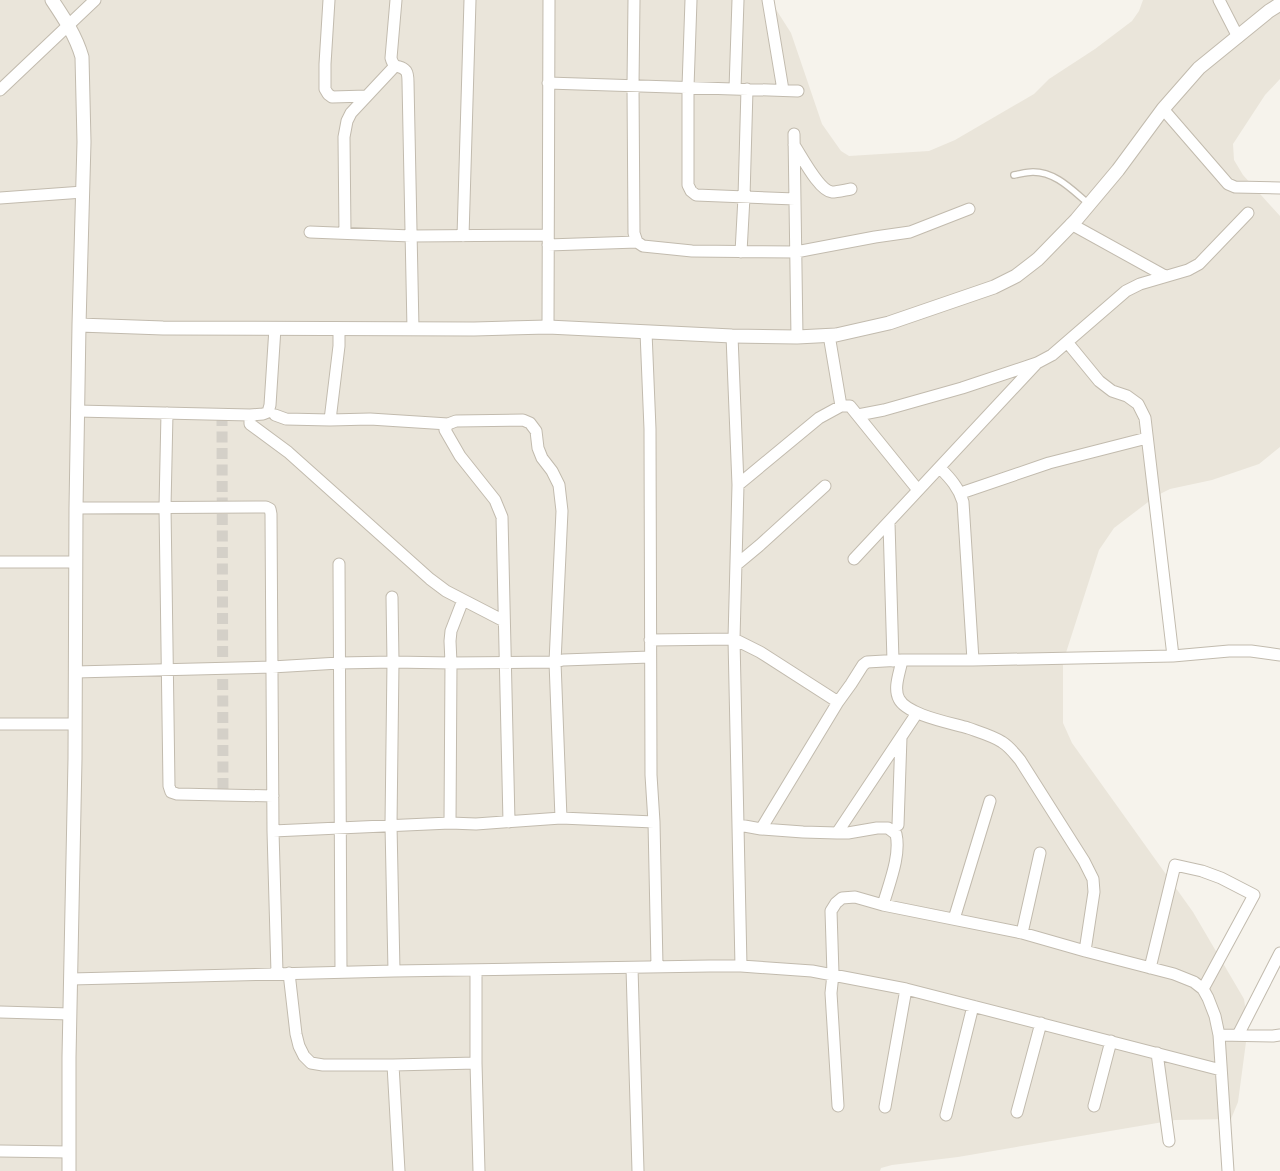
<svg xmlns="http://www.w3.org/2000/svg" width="1280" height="1171" font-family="Montserrat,sans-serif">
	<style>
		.residential { fill: #eae5da }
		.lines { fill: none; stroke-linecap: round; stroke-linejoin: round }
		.minor-tunnel { stroke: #d4d0c8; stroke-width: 11; stroke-dasharray: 11 5.5; stroke-linecap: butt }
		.service-casing { stroke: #c2bbae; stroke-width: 8 }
		.minor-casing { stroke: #c2bbae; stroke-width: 13 }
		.tertiary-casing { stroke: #c2bbae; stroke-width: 15 }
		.service { stroke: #fff; stroke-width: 5.5 }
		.minor { stroke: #fff; stroke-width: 11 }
		.tertiary { stroke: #fff; stroke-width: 13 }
	</style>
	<rect width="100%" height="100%" fill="#f6f3ec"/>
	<path class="residential" d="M0 0H770L791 33 822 124 841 151 849 156 929 151 955 140 1034 94 1049 79 1095 49 1132 21 1139 11 1143 0H1280V79L1265 95 1233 144 1234 160 1243 175 1280 216V447L1259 464 1212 480 1170 489 1156 496 1114 528 1099 550 1063 662V723L1072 743 1193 912 1244 999 1248 1027 1238 1102 1231 1119 1175 1120 958 1157 892 1165 881 1168 880 1171H0Z"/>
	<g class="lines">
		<path class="minor-tunnel" d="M222 415 223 795"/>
		<defs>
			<path id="service" d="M1014 175C1020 174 1027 172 1033 172 1056 172 1072 190 1089 204"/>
			<path id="minor" d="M329 0 325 64V89L328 94 332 97 367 96
				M396 0 391 58C394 70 400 64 406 71 408 74 408 78 408 82L413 329
				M634 0 633 85 634 233 637 242 643 246 692 251 796 252 875 237 910 232 969 209
				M691 0 688 87V185L691 191 696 195 795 199
				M768 0 783 90
				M1219 0 1238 37
				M548 83 798 91
				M735 89 738 0
				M0 90 95 0
				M1163 109 1228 184 1235 187 1280 188
				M794 134 797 337
				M794 145C801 155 819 191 832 192 837 192 845 190 851 189
				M0 198 83 192
				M1071 224 1165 276
				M310 232 411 236 548 235
				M345 233 344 137 347 121 351 113 395 66
				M463 236 470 0
				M548 245 637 242
				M741 252 744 197 747 89
				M548 327 549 0
				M646 332 650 429 651 775 654 822 657 966
				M829 335 841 406
				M732 336 738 485 734 639 741 966
				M1067 342 1099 381 1112 391 1127 396 1138 404 1145 418 1173 656
				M77 411 250 415 263 414 268 412 270 405 275 328
				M167 413 165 507 169 786 171 792 177 794 273 796
				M250 415V424L288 452 430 579 446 591 504 621
				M275 415 286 419 330 420 370 419 448 424
				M858 415 884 410 962 388 1037 363 1052 355 1126 291 1140 284 1188 270 1199 264 1248 213
				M330 420 339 346V328
				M940 468C950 478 959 488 963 502L973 660
				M738 485 819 418 841 406H850L918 490
				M961 493 1049 463 1147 438
				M76 508 266 507 270 509 271 514 273 831 277 973
				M889 523 893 661
				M854 559 1036 364
				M0 562H75
				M339 564 341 972
				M736 565 760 545 825 486
				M392 597 393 662 391 825 394 971
				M650 640 734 639 760 652 838 702
				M902 660C900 672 893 688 899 699 907 715 951 723 968 728 979 732 993 736 1002 742 1010 747 1014 753 1020 760L1084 861 1093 879 1094 892 1085 951
				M75 672 272 667 339 663 393 662 451 663 555 662 563 660 650 657
				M0 724H75
				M509 822 502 517 495 500 460 456 445 430 448 424 456 421 523 420 530 423 536 431 538 448 542 458 552 471 559 485 562 511 555 662 561 818
				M450 823 451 663 450 641 451 631 463 600
				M739 825 761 829 803 832 837 833H848L877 828H888L896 834C901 855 889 884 883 905
				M898 825 901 737
				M761 829 838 702 851 684 863 665 867 662 902 660H973L1173 656 1229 651H1251L1280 655
				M273 831 450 823 476 824 561 818 654 822
				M837 833 917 713
				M954 919 990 801
				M1022 933 1040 853
				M632 968 638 1171
				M1150 968 1175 865 1202 871 1221 878 1254 895 1203 989
				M476 970V1063L479 1171
				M289 973 296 1034 299 1046 304 1056 311 1063 323 1065H393L476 1063
				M71 979 394 971 710 966H741L812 971 906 989 1221 1070
				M0 1012 70 1014
				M1219 1035 1273 1036 1280 1035
				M1238 1035 1280 953
				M1157 1053 1169 1141
				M393 1065 399 1171
				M838 1106 831 993 833 974 831 911 836 903 842 898 855 897 883 905 1022 933 1085 951 1174 974 1194 982 1203 989 1208 998 1215 1016 1219 1035 1228 1171
				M1094 1106 1111 1041
				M885 1107 906 989
				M1017 1112 1041 1023
				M946 1115 973 1006
				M0 1151 69 1152"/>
			<path id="tertiary" d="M52 0C64 18 76 36 82 57L84 142 79 325 76 508 75 759 69 1057V1171
				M79 325 163 328 474 329 548 327 732 336 797 337 836 335 889 323 994 287 1016 276 1038 259 1076 220 1118 170 1163 109 1199 68 1269 11 1280 4"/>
		</defs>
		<use href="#service" class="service-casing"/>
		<use href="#minor" class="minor-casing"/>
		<use href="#tertiary" class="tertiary-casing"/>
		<use href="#service" class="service"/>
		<use href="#minor" class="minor"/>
		<use href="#tertiary" class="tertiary"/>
	</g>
</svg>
